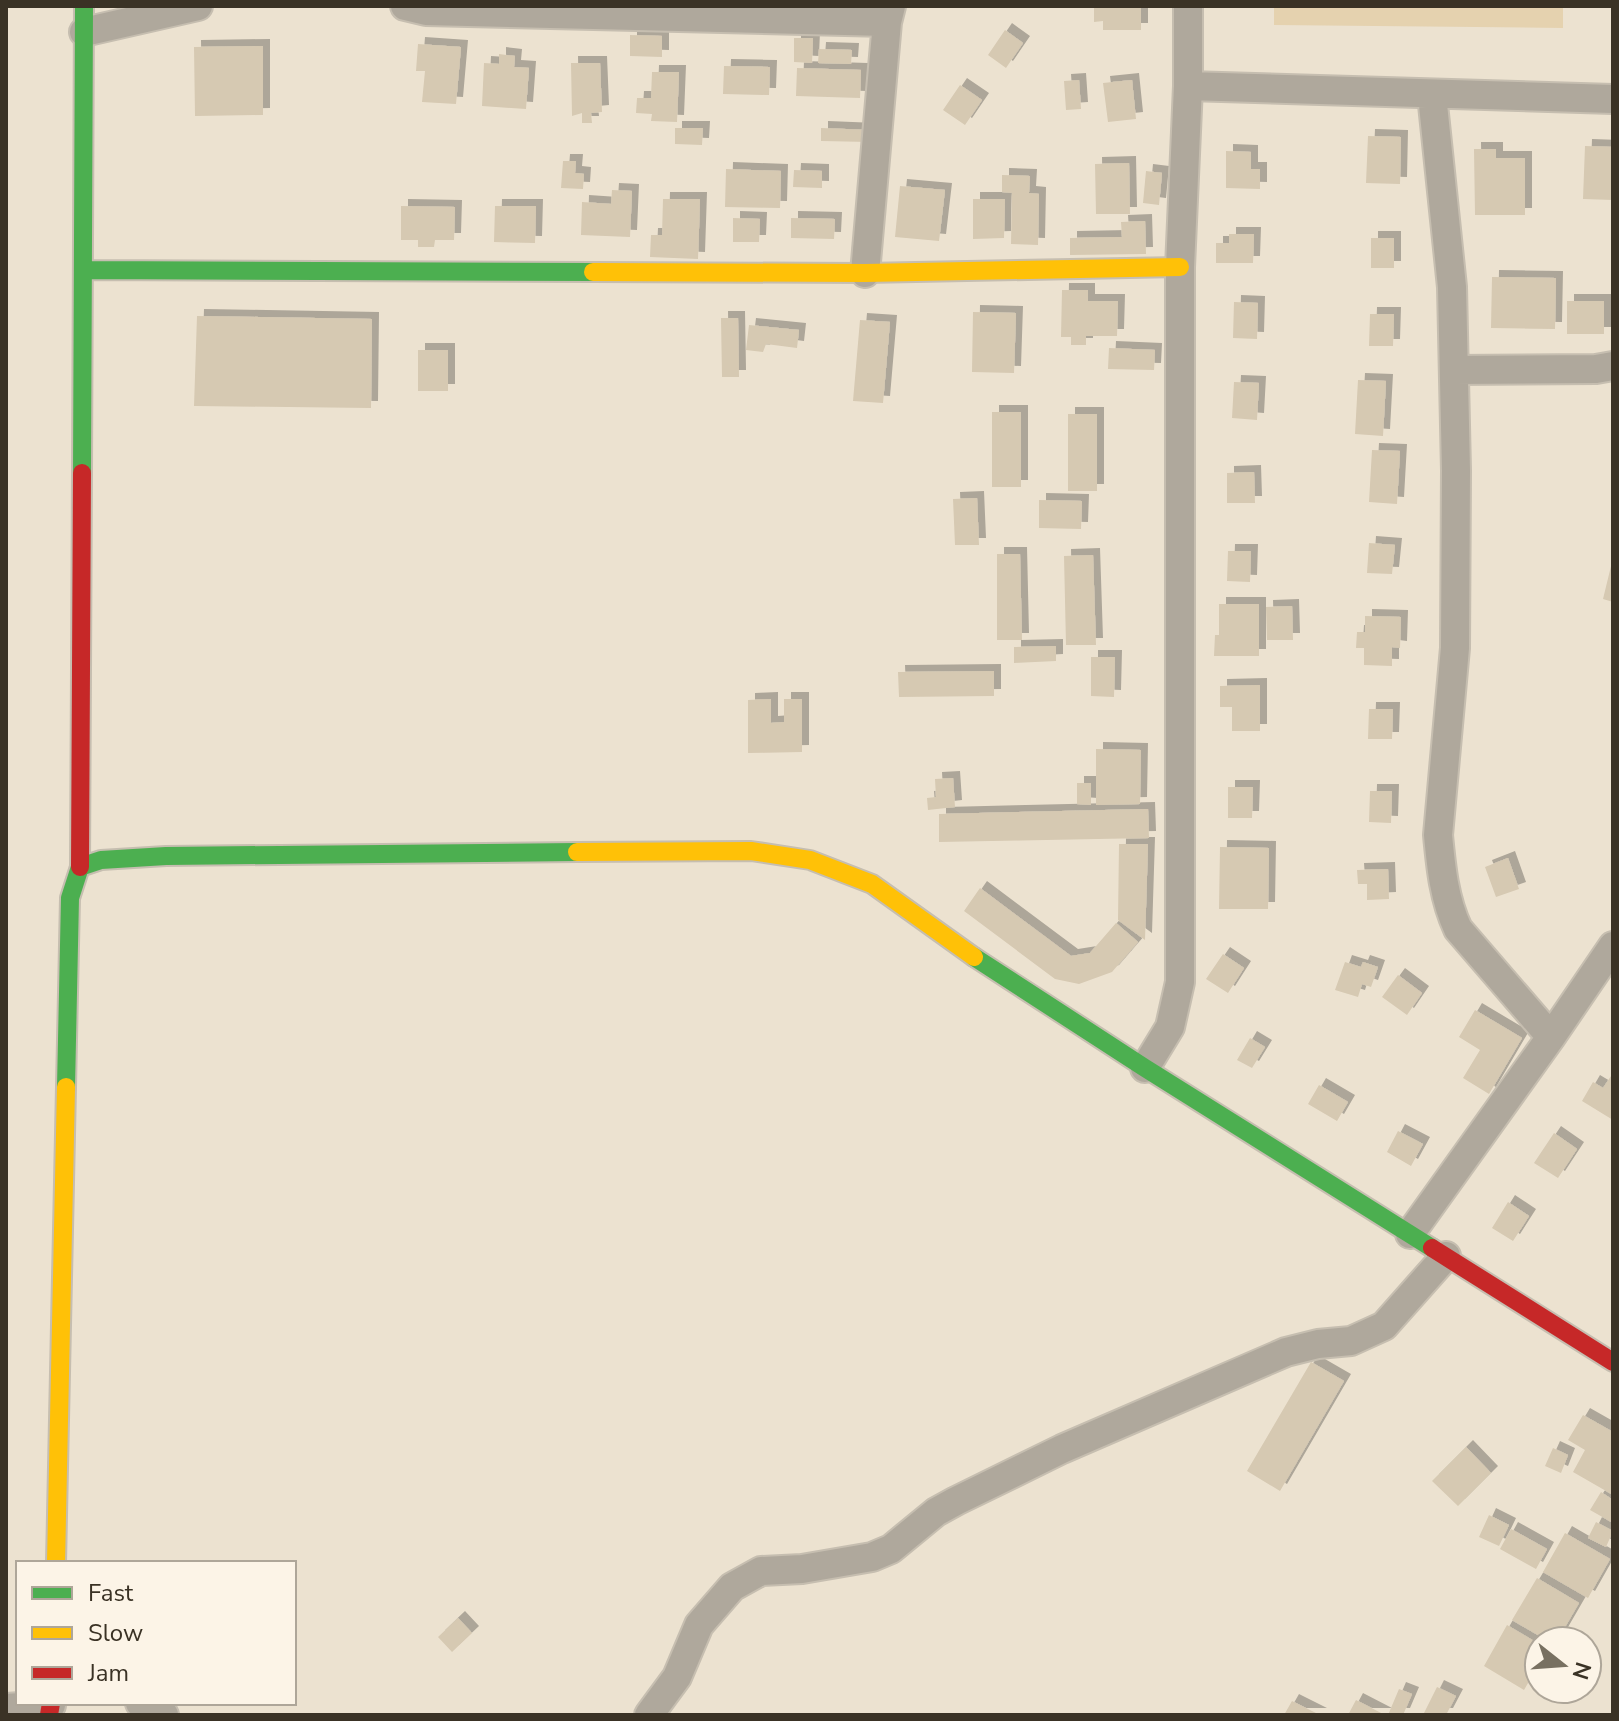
<svg xmlns="http://www.w3.org/2000/svg" width="1619" height="1721" font-family="'Nunito Sans',sans-serif">
	<style>
		.green { fill: #e5d2af }
		.building { fill: #d6c9b2; filter: url(#shadow) }
		.lines { fill: none; stroke-linecap: round; stroke-linejoin: round }
		.street-casing { stroke: #c6beb0; stroke-width: 32 }
		.fast-casing { stroke: #c6beb0; stroke-width: 22 }
		.slow-casing { stroke: #c6beb0; stroke-width: 22 }
		.jam-casing { stroke: #c6beb0; stroke-width: 22 }
		.street { stroke: #afa89c; stroke-width: 28 }
		.fast { stroke: #4caf50; stroke-width: 18 }
		.slow { stroke: #ffc107; stroke-width: 18 }
		.jam { stroke: #c62828; stroke-width: 18 }
	</style>
	<defs>
		<filter id="shadow"><feDropShadow dx="7" dy="-7" stdDeviation="0" flood-color="#0004"/></filter>
	</defs>
	<rect width="100%" height="100%" fill="#ece2d0"/>
	<path class="green" d="M1274 6H1563V28L1274 25Z"/>
	<path class="building" d="M1094 6H1141V30H1103V21L1094 22Z
		M1005 30 1023 43 1006 68 988 55Z
		M630 35 662 36V57L630 56Z
		M794 38H813L812 63 794 62Z
		M418 44 461 47 456 104 422 102 425 71H416Z
		M263 46V115L195 116 194 47Z
		M819 49 852 50 851 64 818 63Z
		M499 54 515 56 514 67 529 68 526 109 482 106 484 63 499 64Z
		M571 63H600L602 112 591 113 592 123H582V113L572 116Z
		M724 66 770 67 769 95 723 94Z
		M797 68 861 70 860 98 796 96Z
		M652 72H679L677 122 651 121 652 114 636 113 637 98H651Z
		M1079 80 1081 109 1066 110 1064 81Z
		M1132 80 1136 119 1108 122 1103 83Z
		M960 85 982 100 965 125 943 110Z
		M675 128H703L702 145 675 144Z
		M821 128 870 130V142L821 141Z
		M1368 136 1401 137 1400 184 1366 183Z
		M1585 146 1613 147V200L1583 199Z
		M1474 149H1496V158H1525V215H1475Z
		M1226 151 1251 152V169H1260V189L1226 188Z
		M563 161H576L575 173 584 174 583 189 561 188Z
		M1129 163 1130 214H1096L1095 164Z
		M726 169 781 171 780 208 725 207Z
		M794 170 822 171V188L793 187Z
		M1146 171 1162 173 1159 205 1143 203Z
		M1002 175 1030 176 1029 193 1039 194 1038 245 1011 244 1012 193 1002 192Z
		M900 186 945 190 939 241 895 237Z
		M612 190 632 191 630 237 581 235 582 202 611 204Z
		M663 199H700L698 259 650 257 651 235H662Z
		M973 199H1005L1004 238 973 239Z
		M401 206 455 207 454 240H435L434 247H418V240H401Z
		M495 206H536L535 243 494 242Z
		M733 218 760 219 759 242H733Z
		M791 218 835 219 834 239 791 238Z
		M1145 221 1146 254 1070 255V238L1122 237 1121 222Z
		M1229 234H1254L1253 263H1216V243H1229Z
		M1371 238H1394V268H1371Z
		M1492 277 1556 278 1555 329 1491 328Z
		M1062 290H1088V301H1118L1117 336H1086V345H1071V337H1061Z
		M1567 301H1604V334H1567Z
		M1234 302 1258 303 1257 339 1233 338Z
		M973 312 1016 313 1014 373 972 372Z
		M1370 314H1394L1393 346H1369Z
		M197 316 372 319 371 408 194 406Z
		M721 318H738L739 377H722Z
		M860 320 890 322 883 403 853 401Z
		M749 325 799 330 797 348 766 344 763 352 746 350Z
		M1109 348 1155 350 1154 370 1108 369Z
		M418 350H448V391H418Z
		M1358 380 1386 381 1383 436 1355 434Z
		M1234 382 1259 383 1257 420 1232 418Z
		M992 412H1021V487H992Z
		M1068 414H1097V491H1068Z
		M1372 450 1400 451 1397 504 1369 502Z
		M1254 472 1255 503H1227V473Z
		M977 498 979 545H955L953 499Z
		M1039 500 1082 501 1081 529 1039 528Z
		M1369 543 1395 545 1392 574 1367 573Z
		M1228 551H1251L1250 582 1227 581Z
		M997 554H1020L1022 640H997Z
		M1093 555 1096 645H1066L1064 556Z
		M1612 562H1613V602L1603 599Z
		M1219 604H1259V656H1214L1215 635H1219Z
		M1292 606 1293 640H1267L1266 607Z
		M1365 616 1401 617 1400 648 1392 647V666L1364 665V648H1356L1357 632H1365Z
		M1056 646V661L1014 663V647Z
		M1091 657H1115L1114 697 1091 696Z
		M994 671V696L899 697 898 672Z
		M1260 685V731H1232V707H1220V686Z
		M771 699V723L784 722V699H802V752L748 753V700Z
		M1369 709H1393L1392 739H1368Z
		M1096 749 1141 750 1140 804 1096 805Z
		M953 778 955 807 928 810 927 798 936 797 935 779Z
		M1077 783H1091V805L1077 804Z
		M1228 787H1253L1252 818H1228Z
		M1370 791H1392L1391 823 1369 822Z
		M1148 809 1149 838 939 842V814Z
		M1119 844H1148L1145 940 1118 920Z
		M1220 847 1269 848 1268 909H1219Z
		M1508 858 1519 889 1496 897 1485 867Z
		M1388 869 1389 899 1367 900V884H1358L1357 870Z
		M980 888 1071 956 1090 953 1116 923 1138 942 1112 972 1079 984 1055 979 964 911Z
		M1223 954 1244 968 1228 993 1206 979Z
		M1345 962 1361 967 1363 962 1378 967 1371 987 1362 984 1358 997 1335 990Z
		M1398 975 1422 993 1407 1015 1382 997Z
		M1475 1010 1522 1038 1489 1094 1463 1078 1480 1050 1459 1037Z
		M1250 1038 1265 1047 1252 1068 1237 1060Z
		M1613 1073V1120L1582 1101 1593 1082 1603 1088Z
		M1319 1085 1348 1102 1337 1121 1308 1104Z
		M1398 1131 1423 1144 1411 1166 1387 1152Z
		M1554 1133 1577 1149 1558 1178 1534 1163Z
		M1508 1202 1529 1216 1513 1241 1492 1228Z
		M1311 1362 1344 1381 1280 1491 1247 1471Z
		M1583 1415 1613 1432V1495L1573 1472 1585 1450 1568 1440Z
		M1466 1447 1491 1473 1458 1506 1432 1481Z
		M1553 1448 1568 1455 1561 1473 1545 1466Z
		M1601 1492 1613 1500V1523L1590 1510Z
		M1489 1515 1509 1525 1499 1546 1479 1537Z
		M1596 1522 1613 1531 1606 1547 1588 1538Z
		M1511 1529 1547 1549 1536 1569 1500 1549Z
		M1565 1533 1610 1559 1588 1598 1543 1572Z
		M1537 1578 1579 1603 1557 1641H1548L1512 1620Z
		M458 1618 472 1633 452 1652 438 1637Z
		M1507 1625 1539 1644V1664L1524 1690 1484 1666Z
		M1437 1687 1456 1696 1446 1715H1423Z
		M1399 1689 1412 1694 1403 1715H1388Z
		M1356 1700 1385 1715H1348Z
		M1292 1701 1320 1715H1284Z"/>
	<g class="lines">
		<defs>
			<path id="street" d="M405 6 426 11 887 22
				M84 32 198 6
				M1188 86 1613 99
				M1432 95 1452 287 1456 471 1455 648 1438 835C1441 867 1444 899 1458 929L1551 1037
				M865 273 887 22 891 6
				M1454 370 1596 369 1613 366
				M1145 1068 1170 1027 1180 982V267L1188 86V6
				M1410 1234 1551 1037 1613 946
				M140 1703 164 1715
				M6 1708 51 1705
				M649 1715 677 1677 699 1625 732 1587 761 1571 802 1569 872 1557 891 1549 936 1512 956 1501 1062 1449 1286 1352 1318 1344 1351 1341 1384 1326 1446 1256"/>
			<path id="fast" d="M85 270 593 272
				M82 473 84 6
				M974 957 1145 1068 1432 1248
				M66 1087 70 898 80 867 101 860 166 856 577 852"/>
			<path id="slow" d="M593 272 865 273 1180 267
				M577 852 751 851 810 860 872 884 974 957
				M56 1563 66 1087"/>
			<path id="jam" d="M80 867 82 473
				M1432 1248 1613 1362
				M49 1715 51 1703"/>
		</defs>
		<use href="#street" class="street-casing"/>
		<use href="#fast" class="fast-casing"/>
		<use href="#slow" class="slow-casing"/>
		<use href="#jam" class="jam-casing"/>
		<use href="#street" class="street"/>
		<use href="#fast" class="fast"/>
		<use href="#slow" class="slow"/>
		<use href="#jam" class="jam"/>
	</g>
	<rect width="1619" height="1721" fill="none" stroke="#3a3225" stroke-width="16"/>
	<rect x="16" y="1561" width="280" height="144" fill="#fcf4e7" stroke="#aea699" stroke-width="2"/>
	<rect x="32" y="1587" width="40" height="12" fill="#4caf50" stroke="#aea699" stroke-width="2"/>
	<text x="88" y="1601" font-size="24" fill="#3a3225">Fast</text>
	<rect x="32" y="1627" width="40" height="12" fill="#ffc107" stroke="#aea699" stroke-width="2"/>
	<text x="88" y="1641" font-size="24" fill="#3a3225">Slow</text>
	<rect x="32" y="1667" width="40" height="12" fill="#c62828" stroke="#aea699" stroke-width="2"/>
	<text x="88" y="1681" font-size="24" fill="#3a3225">Jam</text>
	<g transform="translate(1563 1665) rotate(107)"><circle r="38" fill="#fcf4e7" stroke="#aea699" stroke-width="2"/>
	<path d="M0-6L14 30L0 20L-14 30Z" fill="#787061"/>
	<text y="-12" font-size="22" font-weight="bold" text-anchor="middle" fill="#3a3225">N</text>
	</g>
</svg>
